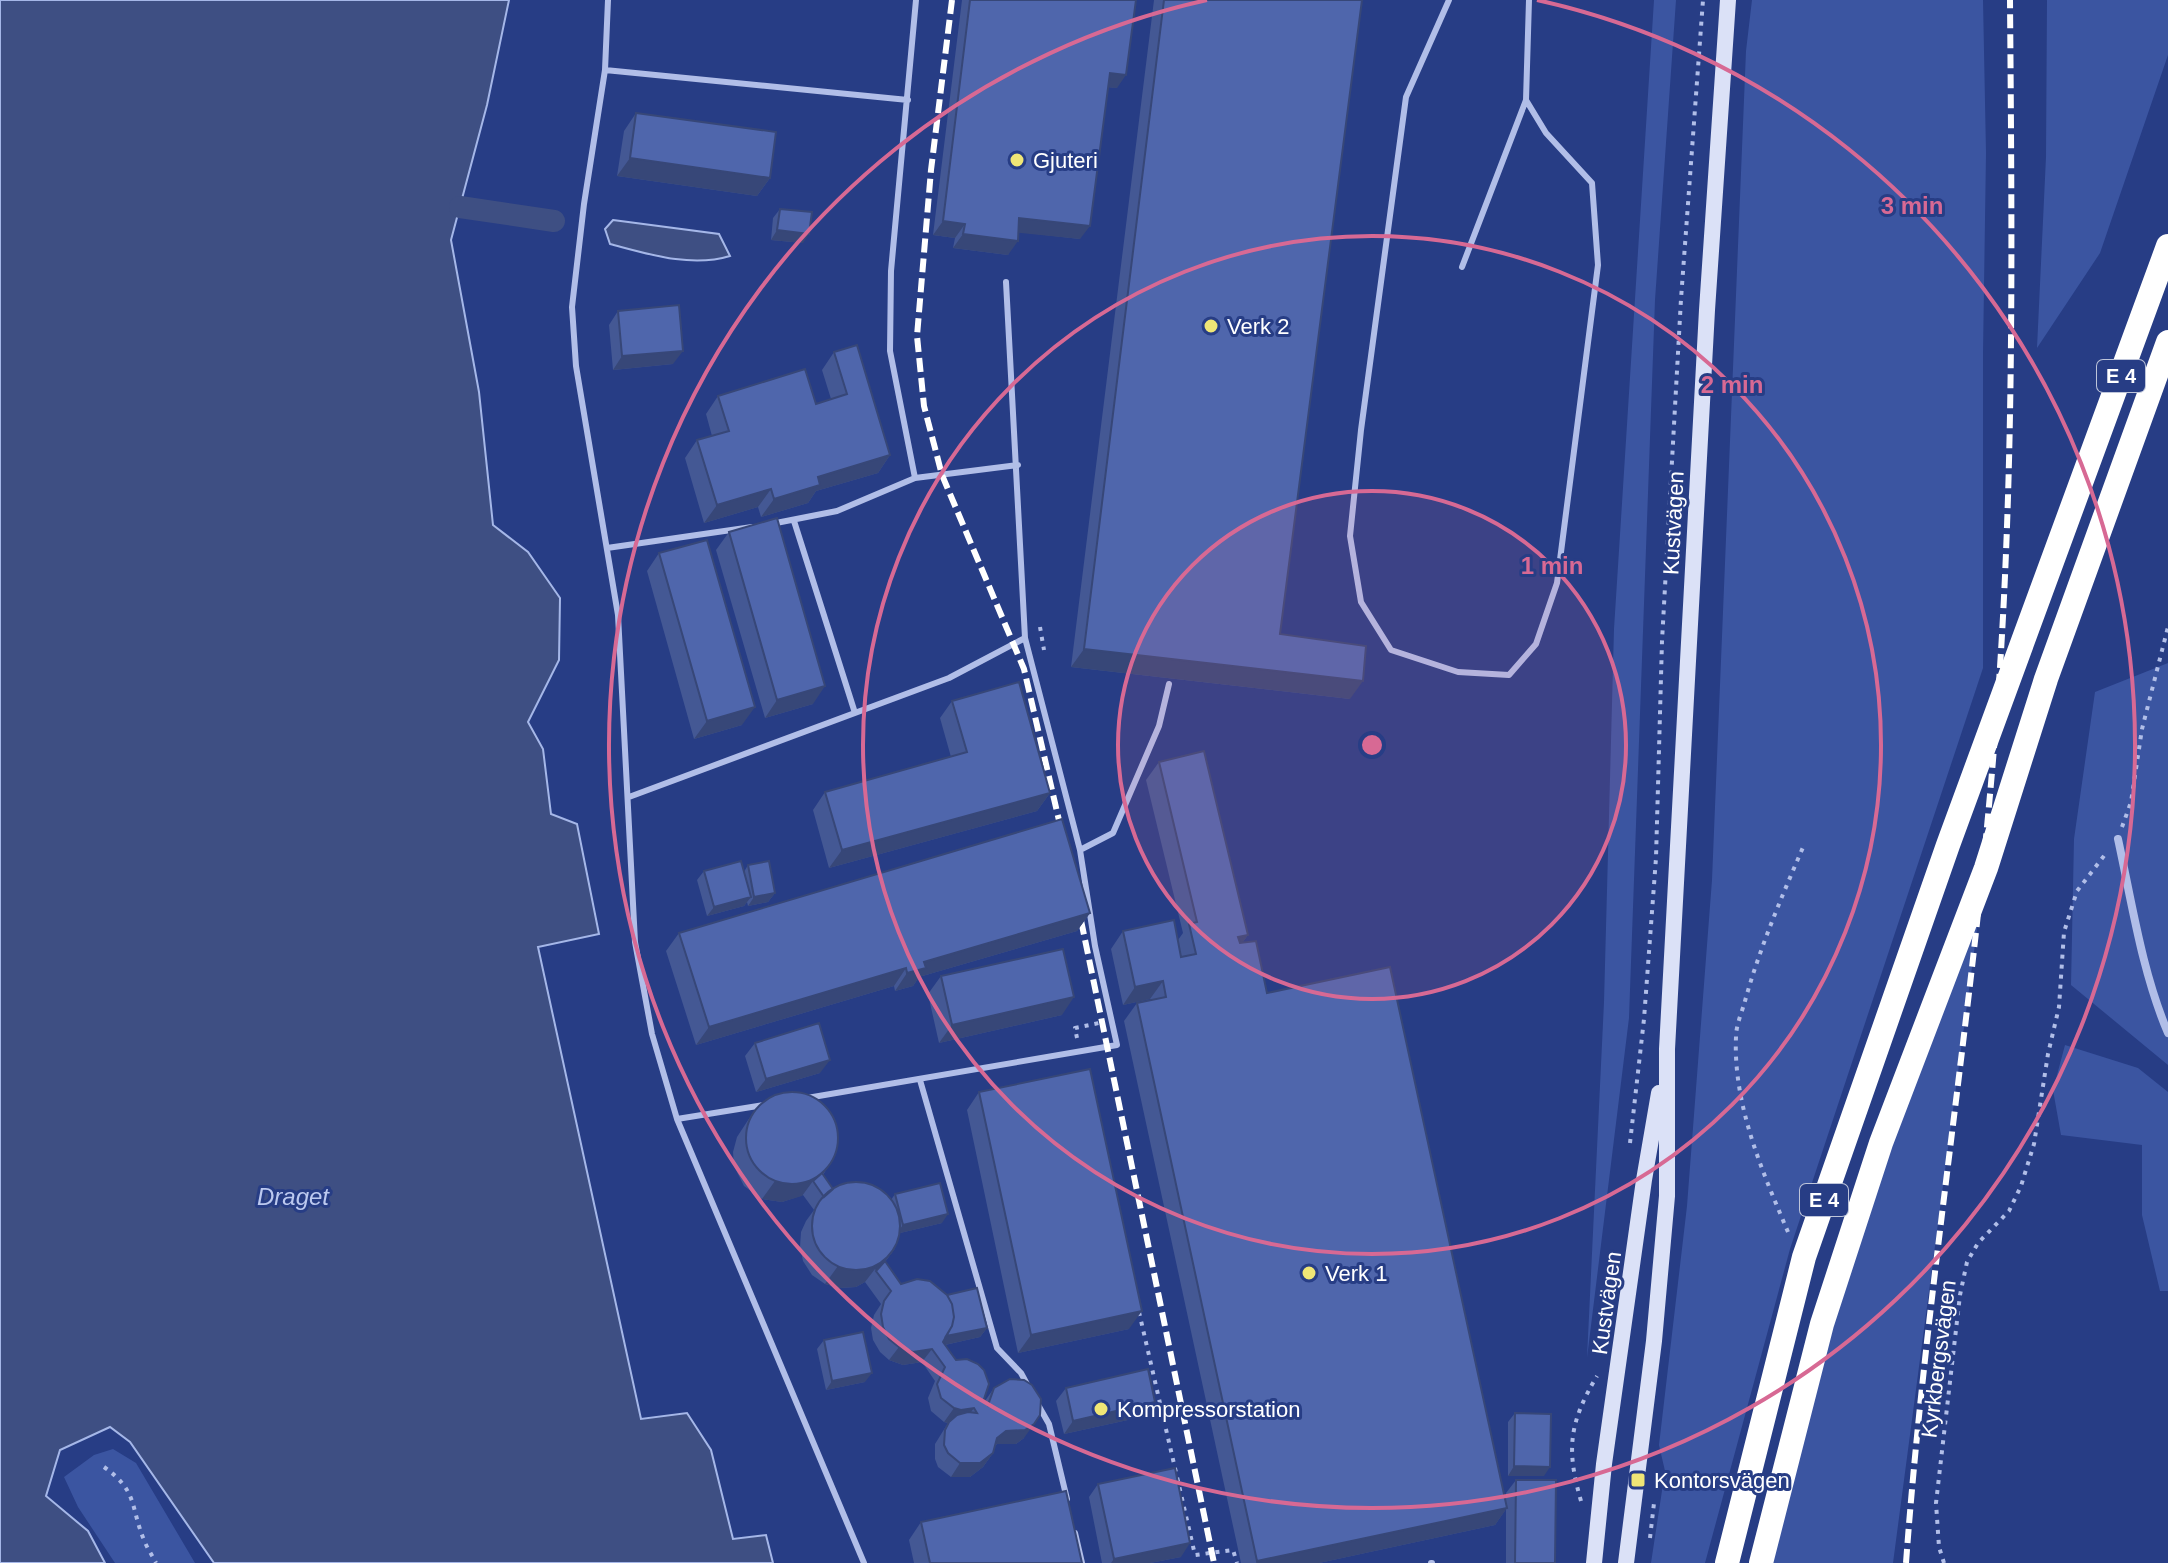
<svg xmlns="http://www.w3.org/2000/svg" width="2168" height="1563" font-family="Helvetica,sans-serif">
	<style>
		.green { fill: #3b55a1 }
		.water { fill: #3e4f83; stroke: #a5b7e8; stroke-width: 2 }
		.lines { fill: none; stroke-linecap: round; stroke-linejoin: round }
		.canal { stroke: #3e4f83; stroke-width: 22 }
		.path { stroke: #b1bee8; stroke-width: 4; stroke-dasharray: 4 6; stroke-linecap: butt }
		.service { stroke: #b1bee8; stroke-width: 6 }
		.minor { stroke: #b1bee8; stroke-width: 8 }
		.secondary { stroke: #dbe1f7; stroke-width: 16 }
		.motorway { stroke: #fff; stroke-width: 24 }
		.rail { stroke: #fff; stroke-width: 6; stroke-dasharray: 14 6; stroke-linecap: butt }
		.wall { fill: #445894 }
		.shaded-wall { fill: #374778 }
		.building { fill: #4f66ac; stroke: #374778; stroke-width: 2 }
		.ring { fill: none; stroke: #d76994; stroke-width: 4 }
		.poi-dot { fill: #f0e676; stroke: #273d85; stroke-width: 3 }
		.labels { text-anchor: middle; stroke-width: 6; stroke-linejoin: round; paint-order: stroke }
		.shield { fill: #273d85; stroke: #bec5da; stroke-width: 2 }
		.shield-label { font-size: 20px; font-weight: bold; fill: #fff }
		.poi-label { font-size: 22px; fill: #fff; stroke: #273d85; text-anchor: start }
		.street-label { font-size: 22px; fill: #fff; stroke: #273d85 }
		.water-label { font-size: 24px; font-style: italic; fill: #bcc9ef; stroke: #273d85 }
		.centre { fill: #d76994; stroke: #273d85; stroke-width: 4 }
		.ring-label { font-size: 24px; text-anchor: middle; font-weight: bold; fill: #d76994; stroke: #273d85; stroke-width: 6; stroke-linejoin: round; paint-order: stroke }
	</style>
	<rect width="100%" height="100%" fill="#273d85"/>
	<path class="green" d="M1654 0H1676L1655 300 1629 1018 1587 1358 1604 1002 1614 629Z
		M1752 0H1983L1986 153 1983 354V668L1790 1249 1705 1563H1651L1665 1471 1659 1445 1687 1206 1712 880 1746 51Z
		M2047 0H2168V55L2100 253 2037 348 2046 157Z
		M2168 663V1065L2071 985 2074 839 2095 692Z
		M1979 914 1893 1563H1771L1835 1320 1890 1146Z
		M2065 1045 2138 1068 2168 1092V1291H2160L2142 1215V1145L2061 1135 2053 1090Z
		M113 1449 136 1463 195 1563H115L78 1507 64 1477 94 1455Z"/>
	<path class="water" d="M0 0H509L487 105 451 240 479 392 493 525 528 552 560 598 559 660 528 722 543 749 551 814 577 824 599 934 538 947 641 1419 687 1413 711 1450 733 1539 766 1535 773 1563H214L130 1442 110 1427 60 1450 46 1496 88 1531 105 1563H0Z
		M613 220 719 234 730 256C691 268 648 254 610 244L605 229Z"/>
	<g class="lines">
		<path class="canal" d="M460 207 554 221"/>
		<path class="path" d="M1040 627 1044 650
			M2122 827 2131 802 2142 729 2168 627
			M1077 1038 1075 1028 1099 1023
			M1630 1143 1644 1019 1656 858 1662 641 1681 299 1703 0
			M1788 1232C1762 1171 1733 1104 1736 1037 1736 1025 1742 1012 1745 1001 1760 947 1782 896 1804 845
			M1139 1312 1195 1555 1233 1550 1237 1563
			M104 1467C138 1491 130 1506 144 1540 147 1548 152 1555 156 1563
			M1581 1501C1566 1449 1569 1423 1597 1376
			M1650 1538 1654 1503
			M1944 1563 1939 1547 1936 1503 1960 1295 1967 1262 1978 1243 2009 1211 2021 1186 2034 1144 2048 1054 2059 1007 2064 932 2077 891 2107 852"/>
		<path class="service" d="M608 0 605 70 584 204 572 307 576 366 618 615 635 942 652 1034 677 1119 864 1563
			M916 0 891 271 890 351 915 478 1018 465
			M1449 0 1406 97 1361 430 1350 536 1361 602 1391 650 1458 672 1509 675 1536 644 1557 583 1598 265 1592 183 1546 133 1526 100 1529 0
			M605 70 908 100
			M1462 267 1526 100
			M794 521 855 713
			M771 524 837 511 915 478
			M607 548 752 527
			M629 797 949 678 1025 638
			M1080 850 1113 833 1159 726 1169 684
			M920 1080 997 1348 1021 1373 1028 1386
			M807 1098 1117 1045 1095 946 1080 850 1025 638 1006 282
			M677 1119 764 1105
			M1037 1403 1049 1424 1067 1499
			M1075 1533 1082 1563
			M1431 1563H1432"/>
		<path class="minor" d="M2118 839C2132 903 2142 972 2168 1033"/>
		<path class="secondary" d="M1594 1563 1604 1464 1644 1180 1659 1093
			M1626 1563 1654 1341 1667 1196V1049L1707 310 1728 0"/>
		<path class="motorway" d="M1727 1563 1804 1257 1948 845 2168 246
			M1761 1563 1822 1324 1881 1143 1986 868 2046 679 2168 342"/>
		<path class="rail" d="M952 0 931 170 917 336 924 406 942 475 1024 669 1064 842
			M1077 901 1214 1563
			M1906 1563C1926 1290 1972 1020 1994 748 2015 499 2012 250 2010 0"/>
	</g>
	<path class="wall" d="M962 0H1136L1117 88 1108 87 1080 239 1018 232 1008 255 953 248 955 238 933 235Z
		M1154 0H1362L1280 634 1350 699 1071 667Z
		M636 113 770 178 757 196 617 176 624 131Z
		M780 209 803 243 771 240 773 218Z
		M618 311 673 364 613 370 609 325Z
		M834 352 890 455 878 473 816 491 808 503 761 517 758 507 704 523 685 458 697 440 712 436 706 414 718 396 816 404 831 399 822 370Z
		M729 532 813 704 765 718 716 550Z
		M659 553 742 725 694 739 647 571Z
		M952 701 1050 793 1037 811 829 868 813 810 825 792 951 757 940 718Z
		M1159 762 1248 935 1242 943 1267 993 1506 1502V1493L1516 1480 1555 1563H1506V1509L1495 1525 1319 1563H1241L1124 1021 1137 1003 1151 1000 1150 999 1123 1005 1111 949 1123 931 1178 940 1183 933 1146 780Z
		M748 865 775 893 768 902 748 906 747 902 744 906 707 916 697 880 704 871 744 872Z
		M1090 913 1077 931 919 977 913 986 895 991 894 986 696 1045 666 951 679 933Z
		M941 976 1062 1015 939 1043 928 994Z
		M755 1043 820 1073 756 1092 745 1056Z
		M979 1092 1129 1329 1018 1353 967 1110Z
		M756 1108 831 1162 823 1175 833 1189 891 1200 895 1194 942 1223 900 1233 894 1250 885 1262 901 1284 987 1328 980 1337 945 1345 985 1401 994 1388 1024 1438 1016 1444H997L995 1446 993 1453 983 1467 970 1477H951L938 1467 935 1459V1444L948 1423 944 1422 931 1411 928 1398 935 1381 922 1362 903 1365 889 1360 880 1352 873 1340 871 1328 874 1315 881 1304 865 1282 856 1287 840 1288 825 1284 812 1275 803 1261 800 1247 801 1232 806 1221 814 1210 803 1195 782 1202 762 1199 744 1186 734 1166 733 1152 737 1137Z
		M824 1340 865 1382 826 1390 817 1349Z
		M1066 1388 1146 1416 1064 1434 1056 1401Z
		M1515 1413 1544 1476H1508V1422Z
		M1098 1484 1181 1557 1150 1563H1102L1089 1497Z
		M921 1522 1082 1563H914L909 1540Z"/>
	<path class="shaded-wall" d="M1110 73 1126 75 1117 88 1101 87Z
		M630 158 770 178 757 196 617 176Z
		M1019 218 1090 226 1080 239 1010 232Z
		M943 221 965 224 955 238 933 235Z
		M777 230 809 234 803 243 771 240Z
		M963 234 1018 241 1008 255 953 248Z
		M683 351 673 364 613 370 622 356Z
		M890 455 878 473 816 491 808 503 761 517 774 499 818 477Z
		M771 489 758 507 704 523 717 505Z
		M1084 649 1363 681 1350 699 1071 667Z
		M825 686 813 704 765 718 777 700Z
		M755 707 742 725 694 739 707 721Z
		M1050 793 1037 811 829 868 842 850Z
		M775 893 768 902 748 906 754 897Z
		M751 897 744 906 707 916 714 907Z
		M1090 913 1077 931 919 977 913 986 895 991 907 973 924 962Z
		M1248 935 1235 953 1238 937Z
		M906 968 894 986 696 1045 709 1027Z
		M1163 981 1150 999 1123 1005 1135 987Z
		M1074 997 1062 1015 939 1043 952 1025Z
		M830 1060 820 1073 756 1092 766 1079Z
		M831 1162 819 1180 813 1181 802 1196 782 1202 762 1199 775 1181Z
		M948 1214 942 1223 896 1234 903 1225Z
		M894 1250 877 1272 875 1269 865 1282 856 1287 840 1288 825 1284 838 1266Z
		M1142 1311 1129 1329 1018 1353 1031 1335Z
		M987 1328 980 1337 940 1346 946 1336Z
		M899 1347 932 1349 922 1362 903 1365 889 1360Z
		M872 1373 865 1382 826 1390 832 1381Z
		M1155 1402 1146 1416 1064 1434 1073 1421Z
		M954 1408H974L964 1421 952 1424 944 1422Z
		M1034 1424 1024 1438 1016 1444H997L987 1452 997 1438 1006 1431Z
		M993 1453 983 1467 970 1477H951L960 1463Z
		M1514 1466 1550 1467 1544 1476H1508Z
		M1507 1508 1495 1525 1319 1563H1256L1257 1561Z
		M1190 1543 1181 1557 1150 1563H1111L1114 1559Z"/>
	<path class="building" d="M970 0H1136L1126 75 1110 73 1090 226 1019 218 1018 241 963 234 965 224 943 221Z
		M1164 0H1362L1280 634 1366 646 1363 681 1084 649Z
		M636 113 776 132 770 178 630 158Z
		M780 209 812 212 809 234 777 230Z
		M679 305 683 351 622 356 618 311Z
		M857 345 890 455 818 477 820 485 774 499 771 489 717 505 697 440 729 431 718 396 805 369 816 404 847 394 834 352Z
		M777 518 825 686 777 700 729 532Z
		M707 540 755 707 707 721 659 553Z
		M1019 682 1050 793 842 850 825 792 967 752 952 701Z
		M1204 751 1248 935 1238 937 1240 943 1256 941 1267 993 1390 967 1507 1508 1257 1561 1137 1003 1166 997 1163 981 1135 987 1123 931 1174 920 1181 957 1196 954 1189 924 1197 922 1159 762Z
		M1062 819 1090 913 924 962 926 968 907 973 906 968 709 1027 679 933Z
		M741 861 751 897 714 907 704 871Z
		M769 861 775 893 754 897 748 865Z
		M1063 949 1074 997 952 1025 941 976Z
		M819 1023 830 1060 766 1079 755 1043Z
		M1090 1069 1142 1311 1031 1335 979 1092Z
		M746 1138a46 46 0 1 1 92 0a46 46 0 1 1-92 0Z
		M822 1173 833 1189 824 1197 813 1181Z
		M812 1226a44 44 0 1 1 88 0a44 44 0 1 1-88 0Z
		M940 1183 948 1214 903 1225 895 1194Z
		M885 1261 901 1284 917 1279 930 1281 947 1295 952 1304 954 1317 952 1326 943 1342 956 1360 967 1359 978 1364 984 1370 989 1384 984 1399 988 1405 994 1388 1010 1379 1024 1380 1032 1385 1041 1399 1040 1415 1034 1424 1025 1430 1006 1431 997 1438 993 1453 980 1463H960L948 1453 944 1445 945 1430 949 1422 957 1415 968 1412 977 1413 974 1408 961 1410 954 1408 941 1398 937 1384 945 1367 932 1349 913 1352 899 1347 889 1339 883 1327 881 1314 884 1301 891 1291 876 1271Z
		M977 1288 987 1328 946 1336 952 1326 954 1317 952 1304 947 1295Z
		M863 1332 872 1373 832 1381 824 1340Z
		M1148 1369 1155 1402 1073 1421 1066 1388Z
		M1515 1413 1551 1414 1550 1467 1514 1466Z
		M1175 1468 1190 1543 1114 1559 1098 1484Z
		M1516 1480H1556L1555 1563H1515Z
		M1066 1491 1082 1563H930L921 1522Z"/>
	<circle cx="1372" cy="745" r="254" fill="#d76994" fill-opacity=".12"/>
	<g class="ring">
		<circle cx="1372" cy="745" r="254"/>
		<circle cx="1372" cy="745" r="509"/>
		<path d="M1537 0A763 763 0 1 1 1207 0"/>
	</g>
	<g class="poi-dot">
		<circle cx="1017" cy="160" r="8"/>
		<circle cx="1211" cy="326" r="8"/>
		<circle cx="1309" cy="1273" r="8"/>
		<circle cx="1101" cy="1409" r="8"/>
		<rect x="1630" y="1472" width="16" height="16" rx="4"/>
	</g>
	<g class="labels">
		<g class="shield">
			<rect x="2097" y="360" width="48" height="32" rx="6"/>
			<rect x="1800" y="1184" width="48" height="32" rx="6"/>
		</g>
		<g class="shield-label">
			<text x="2121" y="383">E 4</text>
			<text x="1824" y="1207">E 4</text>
		</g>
		<g class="poi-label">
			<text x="1033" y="168">Gjuteri</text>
			<text x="1227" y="334">Verk 2</text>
			<text x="1325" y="1281">Verk 1</text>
			<text x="1117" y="1417">Kompressorstation</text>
			<text x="1654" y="1488">Kontorsvägen</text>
		</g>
		<g class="street-label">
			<text transform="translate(1673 523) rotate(-87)" y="8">Kustvägen</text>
			<text transform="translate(1606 1303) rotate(-82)" y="8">Kustvägen</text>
			<text transform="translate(1938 1359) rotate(-83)" y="8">Kyrkbergsvägen</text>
		</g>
		<g class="water-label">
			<text x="293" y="1205">Draget</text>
		</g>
	</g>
	<circle cx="1372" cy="745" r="12" class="centre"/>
	<g class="ring-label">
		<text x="1912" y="214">3 min</text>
		<text x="1732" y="393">2 min</text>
		<text x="1552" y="574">1 min</text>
	</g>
</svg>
